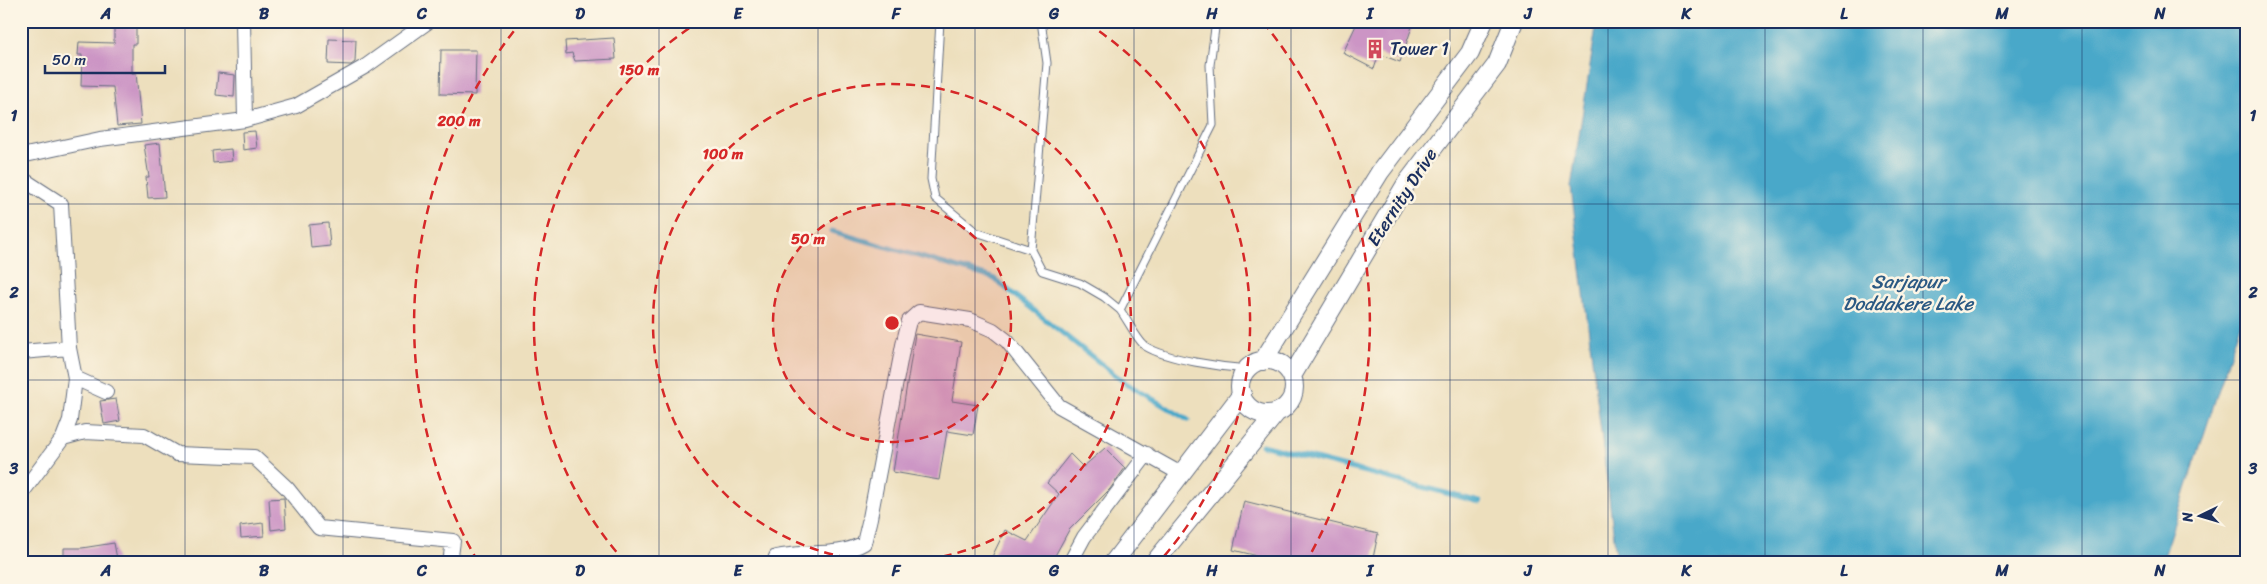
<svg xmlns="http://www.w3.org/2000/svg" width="2267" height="584" font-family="Sriracha,sans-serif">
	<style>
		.water { fill: #4aa8c9; stroke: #326c94 }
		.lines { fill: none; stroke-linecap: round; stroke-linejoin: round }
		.stream { stroke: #4aa8c9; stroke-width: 5 }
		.building { fill: #cc95c5 }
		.service-casing { stroke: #646d7f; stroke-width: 9 }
		.minor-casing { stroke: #646d7f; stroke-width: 16 }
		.tertiary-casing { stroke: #646d7f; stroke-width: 20 }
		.service { stroke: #fff; stroke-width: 7 }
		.minor { stroke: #fff; stroke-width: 14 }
		.tertiary { stroke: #fff; stroke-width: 18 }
		.grid { fill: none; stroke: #1b2f5e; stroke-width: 1; stroke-opacity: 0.55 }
		.ring { fill: none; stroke: #d62828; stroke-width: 2.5; stroke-dasharray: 9 6 }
		.labels { text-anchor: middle; stroke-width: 5; stroke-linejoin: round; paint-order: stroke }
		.poi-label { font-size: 18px; fill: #1b2f5e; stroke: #fcf5e5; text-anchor: start }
		.street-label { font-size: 18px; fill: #1b2f5e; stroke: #fcf5e5 }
		.water-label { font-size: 19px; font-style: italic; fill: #2b5983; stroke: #fcf5e5 }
		.centre { fill: #d62828; stroke: #fcf5e5; stroke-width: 2.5 }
		.ring-label { font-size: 15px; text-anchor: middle; font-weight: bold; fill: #d62828; stroke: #fcf5e5; stroke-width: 5; stroke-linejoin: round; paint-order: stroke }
		.neatline { fill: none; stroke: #1b2f5e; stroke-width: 2 }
		.grid-label { font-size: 16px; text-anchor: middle; font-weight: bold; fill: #1b2f5e }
	</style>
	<rect width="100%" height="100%" fill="#fcf5e5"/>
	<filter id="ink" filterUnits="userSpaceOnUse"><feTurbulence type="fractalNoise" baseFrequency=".02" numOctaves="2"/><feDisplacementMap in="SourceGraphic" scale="10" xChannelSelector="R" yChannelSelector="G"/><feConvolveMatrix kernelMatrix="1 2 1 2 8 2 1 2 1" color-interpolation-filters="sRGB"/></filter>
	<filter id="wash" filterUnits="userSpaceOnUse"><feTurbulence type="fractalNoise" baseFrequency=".0096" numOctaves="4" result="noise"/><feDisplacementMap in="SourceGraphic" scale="20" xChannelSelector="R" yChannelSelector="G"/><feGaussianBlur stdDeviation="1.12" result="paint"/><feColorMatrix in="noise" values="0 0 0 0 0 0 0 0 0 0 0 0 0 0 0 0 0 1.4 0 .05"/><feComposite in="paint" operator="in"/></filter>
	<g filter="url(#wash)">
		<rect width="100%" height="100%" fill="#eddfbd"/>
		<path class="water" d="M1597 21H2246V306L2162 563H1617L1571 187Z"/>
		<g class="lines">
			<path class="stream" d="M832 231 993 278 1124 382 1188 420
				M1262 445 1480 502"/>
		</g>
		<g id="blocks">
			<path class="building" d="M114 21H136V44H132V73H136L141 124 117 126 113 87 81 86 82 55H78L79 42 114 43Z
				M1358 21H1414L1400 62 1379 54 1374 69 1343 53Z
				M614 38 616 59 575 61 572 53 566 54 565 41Z
				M329 39 356 40 355 62 351 65 328 64Z
				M441 50H476L475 95 440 94Z
				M218 73 235 75 234 97 216 95Z
				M255 131 257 148 243 150 242 132Z
				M160 143 165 197 148 198 146 177H149L144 145Z
				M231 149 232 161 213 163 212 151Z
				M328 223 330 246 311 248 309 225Z
				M915 334 961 342 952 401 978 405 973 435 947 431 939 480 893 472Z
				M116 399 120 421 104 424 100 401Z
				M1105 448 1125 468 1110 489 1069 530 1051 563H989L1005 530 1027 541 1059 494 1047 483 1070 454 1083 467Z
				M284 498 286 528 271 530 269 499Z
				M1244 501 1378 534 1372 563H1257L1258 556 1233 550Z
				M263 523 264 536 241 538 240 526Z
				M114 543 117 559 96 563H64V548H82Z"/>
		</g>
	</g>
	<g filter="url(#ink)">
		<use href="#blocks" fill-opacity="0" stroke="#646d7f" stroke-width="1"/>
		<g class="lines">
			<defs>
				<path id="service" d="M940 21 931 179 935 198 976 232 1031 250
					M1041 21 1047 63 1031 250 1042 271 1080 283 1104 297 1120 310
					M1216 21 1210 65 1213 125 1120 310C1127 319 1137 340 1145 346 1167 360 1222 367 1248 369"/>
				<path id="minor" d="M243 21 245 120
					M21 156 100 139 245 120 296 106 366 66 429 21
					M21 178 61 204 69 348 75 378 106 392
					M21 352 69 348
					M63 438 70 420 75 378
					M21 494 63 438 85 432 144 435 177 454 254 457 287 488 319 528 453 541 450 563
					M774 563 776 557C805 550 838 558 864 543L870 518 903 345 909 321 919 312 970 320 993 330 1007 341 1059 406 1181 474
					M1070 563 1084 537 1147 454"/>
				<path id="tertiary" d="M1240 387a27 27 0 1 1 54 0a27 27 0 1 1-54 0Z
					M1263 361 1380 172 1470 53 1484 21
					M1292 376 1406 184 1497 64 1514 21
					M1113 563 1242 394
					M1154 563 1277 412"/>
			</defs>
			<use href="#service" class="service-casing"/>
			<use href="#minor" class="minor-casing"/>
			<use href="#tertiary" class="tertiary-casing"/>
			<use href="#service" class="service"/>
			<use href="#minor" class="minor"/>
			<use href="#tertiary" class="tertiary"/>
		</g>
	</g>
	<path class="grid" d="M185 21V563M343 21V563M501 21V563M659 21V563M818 21V563M975 21V563M1134 21V563M1291 21V563M1450 21V563M1608 21V563M1765 21V563M1923 21V563M2082 21V563M21 204H2246M21 380H2246"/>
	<circle cx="892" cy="323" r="119" fill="#d62828" fill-opacity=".12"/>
	<g class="ring">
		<circle cx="892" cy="323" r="119"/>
		<circle cx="892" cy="323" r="239"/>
		<path d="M626 563A358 358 0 0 1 697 23M1087 23A358 358 0 0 1 1158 563"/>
		<path d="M478 562A478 478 0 0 1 521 22M1263 22A478 478 0 0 1 1306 562"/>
	</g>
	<defs>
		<symbol id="building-bare" viewBox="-9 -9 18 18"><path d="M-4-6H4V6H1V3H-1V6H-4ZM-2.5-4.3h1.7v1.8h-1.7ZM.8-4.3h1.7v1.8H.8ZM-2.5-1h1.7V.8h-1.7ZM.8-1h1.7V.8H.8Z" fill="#d1495b" stroke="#fcf5e5" stroke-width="2.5" paint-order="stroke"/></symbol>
	</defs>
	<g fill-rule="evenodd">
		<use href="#building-bare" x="1361" y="35" width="28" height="28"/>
	</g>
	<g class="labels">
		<g class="poi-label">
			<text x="1390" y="55">Tower 1</text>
		</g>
		<g class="street-label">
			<text transform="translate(1402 197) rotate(-57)" y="6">Eternity Drive</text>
		</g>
		<g class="water-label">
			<text x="1908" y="288">Sarjapur<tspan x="1908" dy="22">Doddakere Lake</tspan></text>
		</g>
	</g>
	<circle cx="892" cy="323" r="8" class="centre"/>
	<g class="ring-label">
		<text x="639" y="75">150 m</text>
		<text x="459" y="126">200 m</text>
		<text x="723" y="159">100 m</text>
		<text x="808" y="244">50 m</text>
	</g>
	<rect width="2267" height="584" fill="none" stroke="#fcf5e5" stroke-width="55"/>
	<g transform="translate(2200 516) rotate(265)" stroke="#fcf5e5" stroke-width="4" paint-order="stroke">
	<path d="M0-4L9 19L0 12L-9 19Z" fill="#1b2f5e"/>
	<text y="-8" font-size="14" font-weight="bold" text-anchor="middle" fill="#1b2f5e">N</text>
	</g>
	<path d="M45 65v8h120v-8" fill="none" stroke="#1b2f5e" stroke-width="2.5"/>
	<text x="52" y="65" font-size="15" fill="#1b2f5e" stroke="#fcf5e5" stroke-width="4" paint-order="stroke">50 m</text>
	<rect x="28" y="28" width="2212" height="528" class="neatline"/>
	<g class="grid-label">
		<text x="106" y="19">A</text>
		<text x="264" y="19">B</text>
		<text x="422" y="19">C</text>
		<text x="580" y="19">D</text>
		<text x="738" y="19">E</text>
		<text x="896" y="19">F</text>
		<text x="1054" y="19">G</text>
		<text x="1212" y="19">H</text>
		<text x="1370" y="19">I</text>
		<text x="1528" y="19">J</text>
		<text x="1686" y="19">K</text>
		<text x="1844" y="19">L</text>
		<text x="2002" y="19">M</text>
		<text x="2160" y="19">N</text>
		<text x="14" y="121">1</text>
		<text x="2253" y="121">1</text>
		<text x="14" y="298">2</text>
		<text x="2253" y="298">2</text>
		<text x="14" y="474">3</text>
		<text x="2253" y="474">3</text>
		<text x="106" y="576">A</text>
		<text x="264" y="576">B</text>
		<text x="422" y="576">C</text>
		<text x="580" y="576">D</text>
		<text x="738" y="576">E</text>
		<text x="896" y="576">F</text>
		<text x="1054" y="576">G</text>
		<text x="1212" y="576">H</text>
		<text x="1370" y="576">I</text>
		<text x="1528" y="576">J</text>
		<text x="1686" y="576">K</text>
		<text x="1844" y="576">L</text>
		<text x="2002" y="576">M</text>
		<text x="2160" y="576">N</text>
	</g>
</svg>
